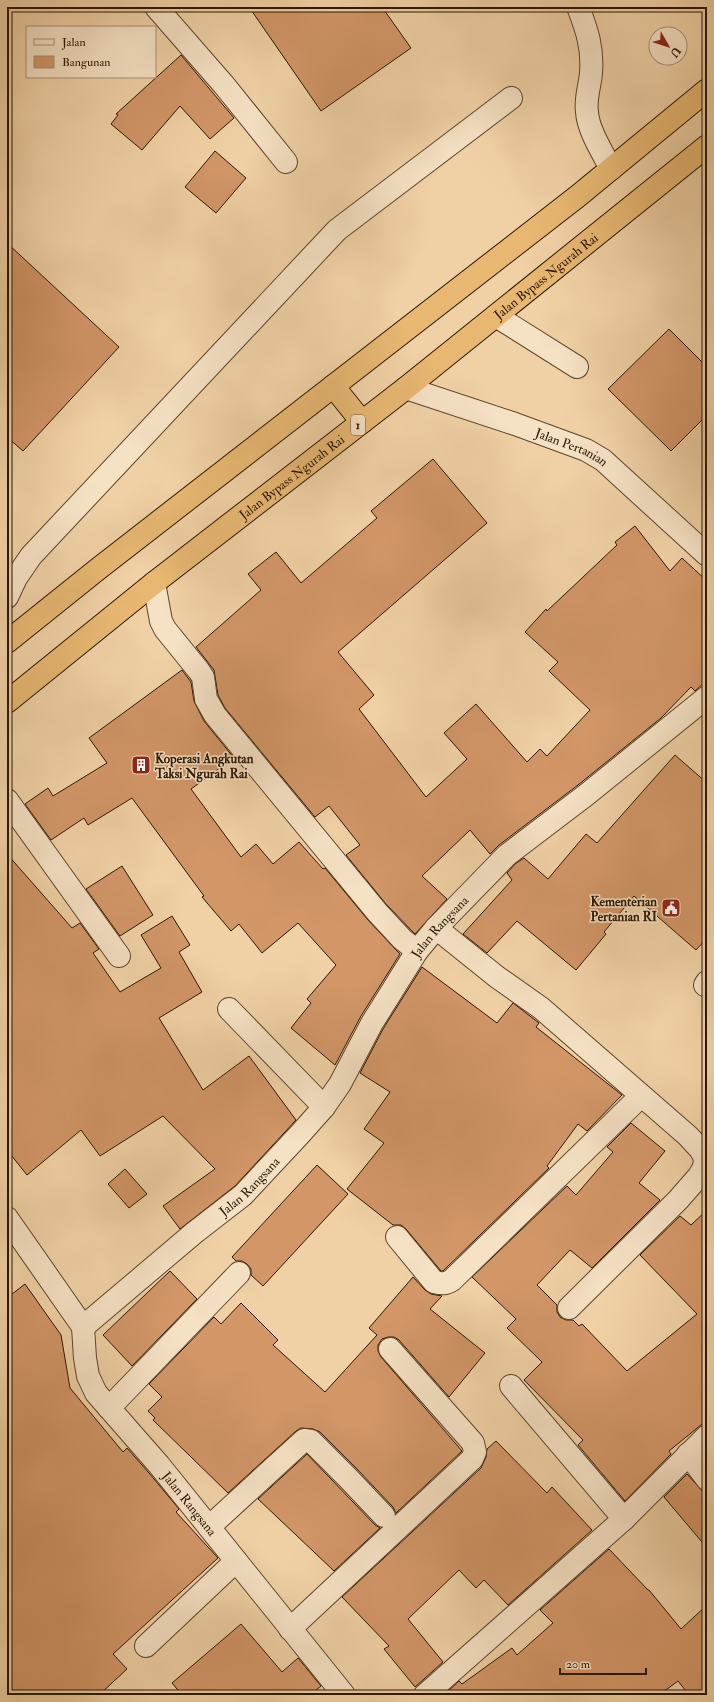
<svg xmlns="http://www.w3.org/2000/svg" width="714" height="1702" font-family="'IM FELL Double Pica',serif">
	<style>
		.building { fill: #d29667; stroke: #2b1601 }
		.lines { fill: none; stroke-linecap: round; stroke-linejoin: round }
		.minor-casing { stroke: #5c452a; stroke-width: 24 }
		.highway-casing { stroke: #2b1601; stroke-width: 24 }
		.minor { stroke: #f5e1c4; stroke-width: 22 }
		.highway { stroke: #e8b872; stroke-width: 22 }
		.labels { text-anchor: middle; stroke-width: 3; stroke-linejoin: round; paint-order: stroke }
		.shield { fill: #f5e1c4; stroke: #68533c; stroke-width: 1 }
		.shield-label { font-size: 12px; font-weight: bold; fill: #2b1601 }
		.street-label { font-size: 13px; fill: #2b1601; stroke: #f5e1c4 }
		.poi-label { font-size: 13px; font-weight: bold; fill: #2b1601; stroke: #f5e1c4; text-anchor: start }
	</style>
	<rect width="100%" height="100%" fill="#f0d1a5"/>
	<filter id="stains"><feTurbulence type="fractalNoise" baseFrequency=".005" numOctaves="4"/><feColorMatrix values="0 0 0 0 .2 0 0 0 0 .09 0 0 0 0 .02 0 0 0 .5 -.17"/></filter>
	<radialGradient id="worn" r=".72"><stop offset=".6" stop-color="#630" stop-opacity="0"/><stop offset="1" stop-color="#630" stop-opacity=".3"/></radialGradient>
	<path class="building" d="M249 7H382L411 48 321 111Z
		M181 55 234 118 210 139 180 106 142 150 111 124 118 115 116 114Z
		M215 151 246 178 216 213 185 187Z
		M7 243 119 347 23 451 7 437Z
		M669 329 707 367V415L671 451 608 389Z
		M433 459 487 523 338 652 374 695 359 709 426 797 467 759 444 733 476 704 527 762 540 749 547 756 590 710 549 671 558 662 525 632 546 609 547 611 617 545 615 542 635 526 670 571 682 558 707 581V680L695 691 691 687 661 718 578 785 499 845 490 854 470 830 422 876 447 899 415 934 386 904 346 855 360 845 329 806 315 817 225 708 218 695 214 670 196 647 261 590 248 574 276 552 301 583 377 518 371 511Z
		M182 670 191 682 194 701 204 721 234 758 191 789 241 857 256 844 273 864 299 842 323 869 325 868 368 920 400 954 361 1016 335 1065 291 1028 311 1003 307 999 336 965 298 923 262 953 239 924 231 931 202 897 204 896 132 798 88 825 84 818 51 840 25 804 48 788 53 796 107 763 89 738Z
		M675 755 707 783V938L696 950 634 896 604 932 606 934 576 970 517 921 487 953 463 934 512 880 507 873 515 864 524 858 548 879 586 834 597 843Z
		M7 854 72 928 80 923 99 949 93 953 120 992 161 968 141 935 172 916 190 945 179 952 202 992 159 1018 203 1090 249 1056 296 1120 235 1186 180 1229 163 1206 215 1169 163 1116 100 1156 81 1130 27 1175 7 1150Z
		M122 866 153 915 120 936 86 889Z
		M422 967 497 1023 513 1003 539 1023 536 1027 622 1095 587 1131 578 1124 547 1166 549 1168 443 1271H441L406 1229 401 1225H393L347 1189 384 1143 364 1129 390 1092 360 1073 383 1029Z
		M631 1123 665 1151 639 1183 660 1200 592 1268 570 1250 537 1285 557 1305V1312L560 1317 566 1320H573L579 1326 582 1324 627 1371 697 1314 640 1255 680 1216 691 1225 707 1210V1420L669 1451 671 1454 625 1501 578 1445 583 1440 524 1380 542 1362 507 1328 516 1319 472 1277 567 1186 576 1195 613 1152 607 1147Z
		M317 1165 348 1194 263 1286 251 1275V1269L247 1264 242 1261H236L232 1257Z
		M125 1169 147 1194 129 1208 108 1184Z
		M170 1271 197 1299 132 1366 103 1335Z
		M413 1277 425 1290 431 1294 442 1296 430 1309 485 1353 449 1397 399 1340 394 1337H388L382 1339 378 1345V1351L381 1357 462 1451 396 1513 393 1507 357 1469 320 1432 313 1429 301 1428 296 1431 228 1493 153 1420 155 1418 148 1411 162 1397 149 1384 214 1317 221 1324 241 1303 278 1340 273 1345 325 1392 377 1335 369 1328Z
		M25 1284 61 1335 70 1388 123 1452 127 1448 149 1473 179 1509 176 1512 218 1558 113 1654 127 1669 99 1695H7V1298Z
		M496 1441 547 1493 552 1487 592 1530 508 1605 484 1580 476 1588 459 1570 408 1619 443 1662 415 1687 384 1649 389 1646 342 1597 481 1468 486 1457 487 1449Z
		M307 1454 375 1525 380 1528 334 1571 258 1499Z
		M687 1474 707 1496V1548L664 1497Z
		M609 1549 648 1590H649L681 1629 707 1605V1695H689L678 1681 659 1695H444L459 1681 462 1684 512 1648 517 1655 553 1623 540 1610Z
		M241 1624 282 1672 298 1658 321 1686 310 1695H182L172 1683Z"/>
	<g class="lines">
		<defs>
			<g id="minor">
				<path d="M156 7 224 85 286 162"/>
				<path d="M578 7C587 30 593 48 591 73 590 86 585 98 587 112 588 130 603 153 611 169"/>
				<path d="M496 316 577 367"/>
				<path id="s1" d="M406 388 515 424 586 450 603 460 707 555"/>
				<path d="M154 583 161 621 165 629 199 671 203 677 206 699 215 715 377 912 402 939 417 951"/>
				<path d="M7 597 16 578 31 556 337 230 511 98"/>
				<path d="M7 800 119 956"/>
				<path d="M436 928 497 977 541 1008 688 1136 700 1149 705 1158 704 1167 699 1176 678 1200 569 1308"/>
				<path d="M705 985 707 982"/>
				<path d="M229 1009 324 1107"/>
				<path d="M7 1218 83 1327"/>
				<path d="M397 1237 434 1282C442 1284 446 1284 452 1280L641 1096"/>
				<path id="s2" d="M83 1327 194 1233 243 1195 300 1134 324 1107 340 1084 372 1023 417 951 436 928 507 855 586 795 707 697"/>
				<path id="s3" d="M83 1327 85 1358 88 1376 96 1393 159 1465 344 1695"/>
				<path d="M511 1386 624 1519"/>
				<path d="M109 1408 239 1273"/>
				<path d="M688 1454 707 1479"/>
				<path d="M209 1527 304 1440 311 1441 348 1478 384 1516"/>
				<path d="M290 1629 472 1459 475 1452 473 1443 390 1349"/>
				<path d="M146 1646 236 1561"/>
				<path d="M425 1695 624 1519 707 1436"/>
			</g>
			<g id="highway">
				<path d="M333 386 362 422"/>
				<path d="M7 642 98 569 578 196 707 90"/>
				<path id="s4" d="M7 702 154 583 406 388 707 146"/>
			</g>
		</defs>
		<use href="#minor" class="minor-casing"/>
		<use href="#highway" class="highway-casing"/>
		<use href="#minor" class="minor"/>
		<use href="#highway" class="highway"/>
	</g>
	<defs>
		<symbol id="building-square" viewBox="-11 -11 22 22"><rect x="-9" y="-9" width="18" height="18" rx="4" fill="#8f2418" stroke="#f5e1c4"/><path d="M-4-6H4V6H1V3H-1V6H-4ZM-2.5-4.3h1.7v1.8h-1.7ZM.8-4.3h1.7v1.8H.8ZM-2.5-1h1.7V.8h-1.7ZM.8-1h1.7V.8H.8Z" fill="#fff"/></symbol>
		<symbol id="civic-square" viewBox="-11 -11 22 22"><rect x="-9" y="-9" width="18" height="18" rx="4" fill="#8f2418" stroke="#f5e1c4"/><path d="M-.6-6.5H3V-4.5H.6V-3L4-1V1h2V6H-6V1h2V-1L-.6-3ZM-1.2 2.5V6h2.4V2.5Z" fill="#fff"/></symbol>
	</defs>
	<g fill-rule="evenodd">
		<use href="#building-square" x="130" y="754" width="22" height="22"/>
		<use href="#civic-square" x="660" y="897" width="22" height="22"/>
	</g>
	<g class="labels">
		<rect class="shield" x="351" y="415" width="14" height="20" rx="3"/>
		<g class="shield-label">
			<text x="358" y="429">1</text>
		</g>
		<g class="street-label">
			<text dy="5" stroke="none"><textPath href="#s4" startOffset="687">Jalan Bypass Ngurah Rai</textPath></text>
			<text dy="5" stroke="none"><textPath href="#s1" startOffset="176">Jalan Pertanian</textPath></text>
			<text dy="5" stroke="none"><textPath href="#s4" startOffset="363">Jalan Bypass Ngurah Rai</textPath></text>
			<text dy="5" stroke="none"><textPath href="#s2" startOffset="542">Jalan Rangsana</textPath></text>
			<text dy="5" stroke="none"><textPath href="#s2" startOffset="218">Jalan Rangsana</textPath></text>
			<text dy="5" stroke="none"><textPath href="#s3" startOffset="213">Jalan Rangsana</textPath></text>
		</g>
		<g class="poi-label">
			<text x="155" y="763">Koperasi Angkutan<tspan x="155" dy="15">Taksi Ngurah Rai</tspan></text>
			<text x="657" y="906" text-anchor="end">Kementerian<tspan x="657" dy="15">Pertanian RI</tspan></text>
		</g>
	</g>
	<rect width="714" height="1702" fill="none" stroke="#f0d1a5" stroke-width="24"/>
	<rect x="8" y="8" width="698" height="1686" fill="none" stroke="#2b1601" stroke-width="2"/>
	<rect x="12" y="12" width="690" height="1678" fill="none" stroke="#2b1601"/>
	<rect x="26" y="26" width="130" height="52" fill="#f5e1c4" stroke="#a49076"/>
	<rect x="34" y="39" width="20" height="6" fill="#f5e1c4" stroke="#a49076"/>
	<text x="62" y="46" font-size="12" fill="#2b1601">Jalan</text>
	<rect x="34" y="56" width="20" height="12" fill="#d29667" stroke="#a49076"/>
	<text x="62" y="66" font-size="12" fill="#2b1601">Bangunan</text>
	<g transform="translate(668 46) rotate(129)"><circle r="19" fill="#f5e1c4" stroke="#a49076"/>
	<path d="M0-3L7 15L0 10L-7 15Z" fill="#8f2418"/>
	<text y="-6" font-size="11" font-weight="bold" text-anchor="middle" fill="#2b1601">U</text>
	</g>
	<path d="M560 1668v6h86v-6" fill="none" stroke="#2b1601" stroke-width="2"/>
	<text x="566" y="1668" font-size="12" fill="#2b1601" stroke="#f5e1c4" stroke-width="3" paint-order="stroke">20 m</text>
	<rect width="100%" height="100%" filter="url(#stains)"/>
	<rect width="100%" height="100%" fill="url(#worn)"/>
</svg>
